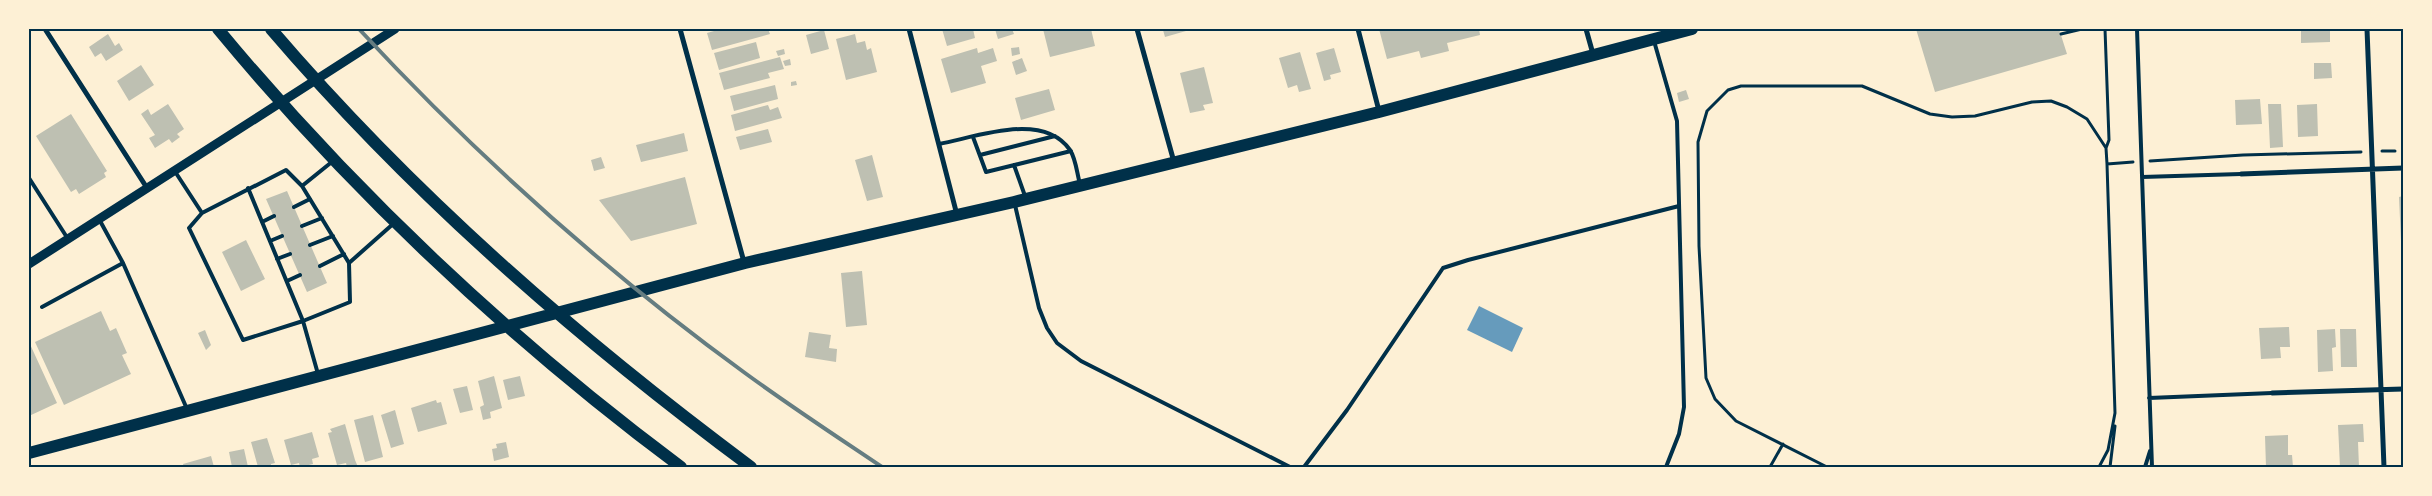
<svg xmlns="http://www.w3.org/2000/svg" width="2432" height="496" font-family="Lora,serif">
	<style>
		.water { fill: #669bbc }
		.building { fill: #bec0b2 }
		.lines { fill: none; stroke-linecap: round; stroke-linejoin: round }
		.path { stroke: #003049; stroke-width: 3 }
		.service { stroke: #003049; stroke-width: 4 }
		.minor { stroke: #003049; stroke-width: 5 }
		.tertiary { stroke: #003049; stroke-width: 9 }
		.primary { stroke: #003049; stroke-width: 12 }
		.rail { stroke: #657d81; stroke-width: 4 }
		.neatline { fill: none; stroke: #003049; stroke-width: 2 }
	</style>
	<rect width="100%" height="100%" fill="#fdf0d5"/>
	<path class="water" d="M1479 306 1523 328 1512 352 1467 330Z"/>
	<path class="building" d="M713 29H768L770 34 712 50 707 33 714 31Z
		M942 29H973L975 38 947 46Z
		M995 29H1012L1014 34 998 39Z
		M1043 29H1091L1095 46 1050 57Z
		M1166 29H1193L1165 37 1163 30Z
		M1379 29H1479L1480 35 1447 43 1449 51 1421 58 1419 51 1387 59Z
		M1916 29H2059L2067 54 1935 92Z
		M2301 29H2330V42L2301 43Z
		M824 30 829 49 811 54 806 35Z
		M108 34 115 46 119 43 123 50 106 61 101 53 95 57 89 47Z
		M855 34 857 43 865 41 867 50 871 48 877 72 846 80 836 39Z
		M756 42 760 58 719 70 714 53Z
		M1019 47 1020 54 1012 56 1011 48Z
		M977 48 978 53 993 48 997 61 981 66 986 83 951 93 941 59Z
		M1334 48 1341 72 1330 75 1331 79 1324 81 1316 53Z
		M784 49 785 54 778 56 776 51Z
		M1300 52 1311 89 1299 92 1297 85 1288 88 1279 58Z
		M780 57 784 69 768 73 770 78 724 90 719 73Z
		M1022 58 1027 71 1016 75 1012 62Z
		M790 59 791 65 785 66 783 61Z
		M2314 63H2331L2332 78 2314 79Z
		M141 65 154 85 129 101 117 81Z
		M1204 67 1213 103 1203 105 1205 110 1190 113 1180 73Z
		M796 81 797 85 791 86V82Z
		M775 85 778 99 734 111 730 96Z
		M1049 89 1055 110 1021 120 1015 98Z
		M1686 90 1689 99 1679 102 1677 93Z
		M2260 99 2262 124 2236 125 2235 100Z
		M168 104 184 129 177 134 180 137 172 143 169 139 155 148 149 138 155 135 141 114 148 109 151 115Z
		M2268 104H2281L2283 147 2270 148Z
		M2317 104 2318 136 2298 137 2297 105Z
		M768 105 770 110 778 107 782 118 735 131 731 115Z
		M71 114 107 171 104 173 106 177 79 194 76 189 71 192 36 136Z
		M768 129 772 142 740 150 736 137Z
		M684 133 688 151 641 162 636 145Z
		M872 155 883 197 867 201 855 160Z
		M601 157 605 168 594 171 591 160Z
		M685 177 697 224 631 241 599 200Z
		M287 191 327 283 307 292 266 199Z
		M2403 196V263H2402L2399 197Z
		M246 240 265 279 241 291 222 252Z
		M862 271 867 325 846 327 841 273Z
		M101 311 110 331 116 328 127 353 122 355 131 374 64 405 35 342Z
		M2289 327 2290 347H2280L2281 358 2261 359 2259 328Z
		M2335 329 2336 347 2332 348 2333 371 2318 372 2317 330Z
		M2340 329H2356L2357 367H2341Z
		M205 330 211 345 206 350 198 333Z
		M809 332 831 335 829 348 837 349 836 362 805 357Z
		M29 342 57 403 29 416Z
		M494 376 502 408 490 412 491 418 483 420 480 407 484 405 478 381Z
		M520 376 525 396 508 400 503 380Z
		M467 386 473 410 460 413 453 389Z
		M436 400 437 403 441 402 447 424 418 432 411 408Z
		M395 410 404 444 391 448 381 415Z
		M373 415 383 457 365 462 354 420Z
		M345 424 355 460 358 467H347L346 463 337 465 328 433 332 432 330 429Z
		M2363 424 2364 442H2358L2359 467H2340L2338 425Z
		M312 432 319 457 312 459 313 464 300 467 299 463 291 465 284 440Z
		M2288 435V455H2292L2293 467H2266L2265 436Z
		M267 438 275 463 271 464V467H258L251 442Z
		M506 442 509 457 494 461 492 449 497 448 496 444Z
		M244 449 248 467H232L229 452Z
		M211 456 214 467H184L183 464Z"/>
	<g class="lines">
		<path class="path" d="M2105 29 2109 140 2106 148
			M2061 34 2082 29
			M2382 151H2395
			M2150 161 2243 155 2361 152
			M2107 164 2133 162
			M1770 467 1783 444
			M1827 467 1736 421 1715 399 1706 378 1699 246 1698 142 1707 111 1728 90 1741 86H1862L1930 114 1952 117 1975 116 2032 102 2051 101 2067 107 2087 119 2106 148 2107 164 2115 413 2108 450 2099 467
			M2110 467 2115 426"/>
		<path class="service" d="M2137 29 2152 467
			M1654 41 1677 121 1684 407 1679 434 1666 467
			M973 137 986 172 1071 151
			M939 144C977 137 1043 111 1070 150 1076 159 1077 174 1080 184
			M980 155 1055 136
			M1014 165 1025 196
			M174 170 202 213 189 228 243 340 303 321 350 302 349 263 302 186 286 170 202 213
			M2142 177 2241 174
			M29 178 68 239
			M302 186 333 161
			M248 188 303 321 318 374
			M1015 205 1039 308 1047 328 1057 343 1081 361 1290 467
			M294 207 310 199
			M99 219 123 263 187 409
			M262 222 274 216
			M302 226 322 218
			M270 241 282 236
			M310 245 333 236
			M277 259 290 254
			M349 263 393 224
			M320 266 344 254
			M287 281 300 275
			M42 307 123 263
			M2149 398 2272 393
			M1304 467 1347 410 1443 268 1468 260 1679 206
			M2145 467 2150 451"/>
		<path class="minor" d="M45 29 147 188
			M680 29 744 262
			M909 29 957 215
			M1137 29 1174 162
			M1358 29 1379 111
			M1586 29 1593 54
			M2367 29 2384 467
			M2241 174 2403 168
			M2272 393 2403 389"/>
		<path class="tertiary" d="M29 264 395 29"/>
		<path class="primary" d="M218 29C353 192 511 340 681 467
			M271 29C413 195 576 337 751 467
			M29 453 745 263 1014 202 1379 112 1692 29"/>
		<path class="rail" d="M359 29C476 155 606 272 745 373 790 406 836 436 882 467"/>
	</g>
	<rect width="2432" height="496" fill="none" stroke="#fdf0d5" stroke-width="60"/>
	<rect x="30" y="30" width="2372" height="436" class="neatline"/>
</svg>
